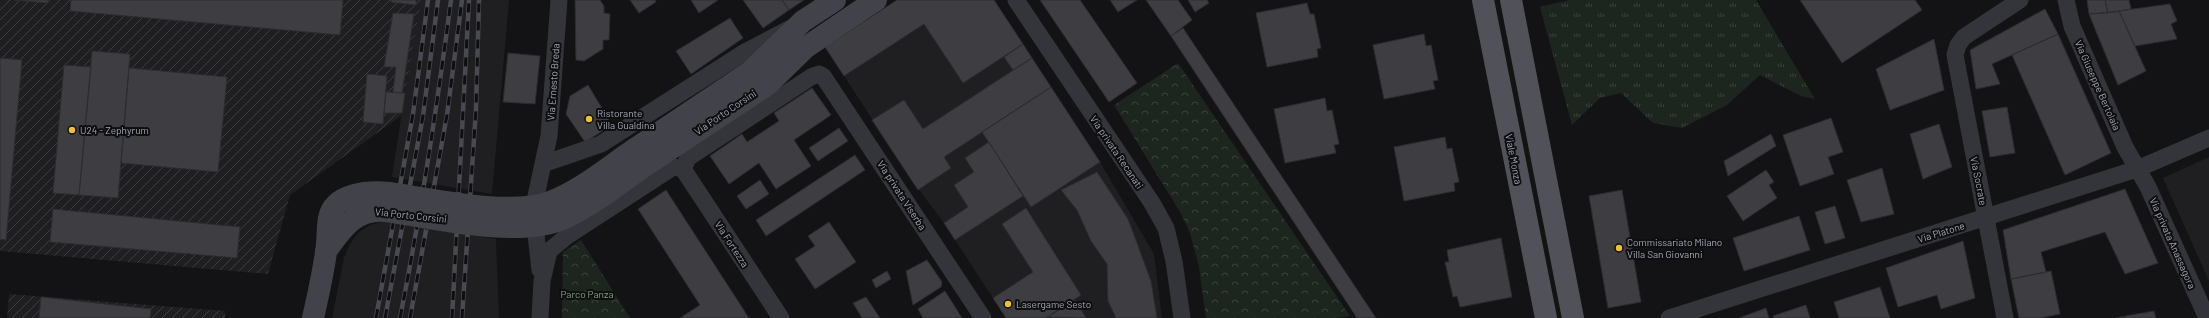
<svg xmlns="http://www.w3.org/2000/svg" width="2209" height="318" font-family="Barlow,sans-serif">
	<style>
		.built { fill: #1f1f22 }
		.industrial { fill: url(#industrial-furrows) }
		.grass { fill: url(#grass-tufts) }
		.forest { fill: url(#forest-crowns) }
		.building { fill: #3d3d42; stroke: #2d2d31 }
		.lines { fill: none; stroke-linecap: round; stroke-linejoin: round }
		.street { stroke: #34353a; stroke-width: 17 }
		.secondary { stroke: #42434a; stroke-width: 22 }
		.primary { stroke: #505159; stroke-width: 22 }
		.rail-casing { stroke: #494a51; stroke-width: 4.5 }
		.rail { stroke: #0e0e10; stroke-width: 3; stroke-dasharray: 9; stroke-linecap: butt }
		.secondary-bridge { stroke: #42434a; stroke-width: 22 }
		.poi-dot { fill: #eec032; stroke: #0e0e10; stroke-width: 1.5 }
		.labels { text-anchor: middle; stroke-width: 4; stroke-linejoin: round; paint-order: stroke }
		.street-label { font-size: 10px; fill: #a5a8b5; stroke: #0e0e10 }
		.poi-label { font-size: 10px; fill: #a5a8b5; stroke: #0e0e10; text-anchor: start }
		.park-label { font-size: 10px; fill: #7ca081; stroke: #0e0e10 }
	</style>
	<defs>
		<pattern id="industrial-furrows" width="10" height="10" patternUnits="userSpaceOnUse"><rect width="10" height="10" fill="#1f1f22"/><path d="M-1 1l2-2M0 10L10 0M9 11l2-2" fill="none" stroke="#3d3d40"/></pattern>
		<pattern id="grass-tufts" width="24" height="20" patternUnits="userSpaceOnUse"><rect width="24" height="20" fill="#1d251f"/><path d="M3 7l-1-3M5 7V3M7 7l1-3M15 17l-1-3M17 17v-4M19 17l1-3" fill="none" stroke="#3b423d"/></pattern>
		<pattern id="forest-crowns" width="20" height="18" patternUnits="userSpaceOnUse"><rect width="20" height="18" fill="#1d251f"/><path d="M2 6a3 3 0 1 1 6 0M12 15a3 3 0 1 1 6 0" fill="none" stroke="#3b423d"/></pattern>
	</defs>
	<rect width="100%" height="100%" fill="#131315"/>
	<path class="built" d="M419 0H509L492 194 392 177Z
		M897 0H994L1100 162 1154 254 1162 318H1006L944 223 914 183 825 47Z
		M2209 157V281L2163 178Z
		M384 221 496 239 499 318H332L344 258 350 244 358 233 370 225Z"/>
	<path class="industrial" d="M0 0H421L401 116 290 195 268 274 0 251Z
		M9 294 225 311V318H7Z"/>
	<path class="grass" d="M1569 0H1756L1815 99 1801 96 1760 75 1727 105 1682 128 1653 123 1621 93 1600 98 1572 125 1540 7Z"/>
	<path class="forest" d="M1178 63 1350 316 1335 318H1206L1199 267 1190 233 1180 212 1114 105Z
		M581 240 630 318H562L563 252Z"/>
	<path class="building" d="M14 0H48V3Z
		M71 0H343L340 35 70 11Z
		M391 0H416V5L391 2Z
		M575 0H600L604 6V13L610 14 609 40H603V49L584 61 576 60Z
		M630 0H655L656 2 639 13Z
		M691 0H718L699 13Z
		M743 0H782L789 10 763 28Z
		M782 0H804L789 10Z
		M897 0H994L1023 44 963 83 924 24 844 76 825 47Z
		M1040 0H1080L1137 83 1109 102Z
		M1110 0H1137L1118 12Z
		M1146 0H1178L1192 20 1171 36Z
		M1188 0H1207L1209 3 1195 12Z
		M1800 0H1915L1922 10 1842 63Z
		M2087 0H2105L2108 13 2089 14Z
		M2105 0H2129L2131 9 2108 13Z
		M1307 3 1310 14H1314L1321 48 1317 49 1318 57 1267 67 1256 13Z
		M2170 4 2177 21 2171 24 2177 39 2135 46 2119 11Z
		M2045 9 2058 34 1992 64 2000 84 1976 89 1970 50Z
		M2119 11 2146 71 2118 85 2089 14Z
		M393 13 414 14 402 93 393 92 396 67H384Z
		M730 18 743 38 691 74 676 51Z
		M1183 28 1376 318H1357L1171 36Z
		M1424 34 1426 46 1431 45 1438 80 1433 81 1435 89 1384 99 1373 45Z
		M2058 34 2111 153 2065 175 2012 55Z
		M1934 39 1944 90 1890 110 1876 69Z
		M1023 44 1032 58 1013 70 1004 57Z
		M92 51 130 54 118 198 79 195Z
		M508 53 540 56 535 104 503 102Z
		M0 58 22 60 6 240 0 239Z
		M1032 58 1051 87 944 157 951 168 918 190 872 120 904 100 923 129Z
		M64 65 91 67 79 195 53 193Z
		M129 68 227 77 218 172 121 163Z
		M367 74 387 76 383 124 363 122Z
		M588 85 612 125 585 142 566 114 570 96Z
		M1051 87 1100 162 1031 207 982 132Z
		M812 88 831 115 794 140 811 166 776 189 759 163 729 184 710 156 742 134 747 142 779 121 774 113Z
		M386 92 405 93 402 113H384Z
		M1325 98 1327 111 1332 110 1339 144 1334 145 1336 153 1285 163 1274 109Z
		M2007 107 2015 153 1990 157 1982 111Z
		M1831 118 1843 152 1828 157 1834 174 1800 186 1783 135Z
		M1939 124 1952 167 1923 179 1910 134Z
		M839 128 848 141 818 161 809 148Z
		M1771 134 1776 146 1728 176 1724 161Z
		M1445 137 1447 149 1452 148 1459 182 1454 183 1455 191 1404 201 1394 147Z
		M989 142 1023 196 955 240 944 223 968 207 954 185 974 172 965 158Z
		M855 155 865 170 766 236 756 220Z
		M1882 168 1894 214 1861 222 1847 180Z
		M1766 170 1774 182 1769 185 1777 198 1743 221 1727 196Z
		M1097 172 1128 219 1151 281 1157 318H1116L1108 301 1107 264 1091 241 1077 210 1061 190Z
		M760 180 769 194 746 209 737 196Z
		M2125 189 2158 263 2125 274 2105 232 2041 252 2046 272 2011 279 2003 230Z
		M666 190 749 318H680L700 305 638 209Z
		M1622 190 1641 302 1608 308 1589 196Z
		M1835 206 1845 238 1825 244 1815 212Z
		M1026 208 1081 295 1046 318H1006L993 298 1033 272 1002 224Z
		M53 209 240 227 237 258 50 242Z
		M1799 216 1810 250 1744 271 1733 238Z
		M829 222 856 262 815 289 795 259 815 246 808 236Z
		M1501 238 1512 297 1460 307 1457 296 1453 297 1445 262H1449L1447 250Z
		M1963 241 1975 298 1941 309 1937 295 1898 307 1886 268Z
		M927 260 942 282 941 287 913 305 906 271Z
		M887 271 891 279 876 288 872 280Z
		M2051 271 2060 314 2040 318H2019L2011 279Z
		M1880 287 1890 318H1839L1834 302Z
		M945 291 962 318H923L918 309Z
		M41 297 151 309 150 318H39Z
		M866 297 880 318H862L853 303Z
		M1075 300 1086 318 1048 317Z
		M1806 305 1810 318H1774L1773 316Z
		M1766 308 1769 318H1739Z
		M2154 311 2156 318H2115Z"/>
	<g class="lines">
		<path class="street" d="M1016 0 1152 203 1166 228 1174 261 1182 318
			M2066 0 2072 26 2125 147 2148 187 2207 318
			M543 164 601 144 745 52 789 29
			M683 169 688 158 811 77 819 74 823 76 983 318
			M683 169 781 318
			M536 196 549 136 559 0
			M536 235 540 270
			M549 251 567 236 670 169 674 167 683 169
			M540 318 542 281 549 251
			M1669 318 2137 169 2209 138
			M2005 318 1955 55 1958 45 1964 37 2020 0"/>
		<path class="secondary" d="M635 149 750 72 803 21 835 0
			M646 165 767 85 805 48 876 0
			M326 251C342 229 355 208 386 211
			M313 318C318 296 323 274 326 252 328 241 327 229 329 218 334 193 369 191 389 193"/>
		<path class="primary" d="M1483 0 1546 318
			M1511 0 1573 318"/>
		<defs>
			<path id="rail" d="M376 318 413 114 428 0
				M385 318 423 116 438 0
				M400 318C421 212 437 107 451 0
				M410 318 447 115 462 0
				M452 318 469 0
				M462 318 476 109 479 0"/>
		</defs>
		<use href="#rail" class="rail-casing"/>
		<use href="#rail" class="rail"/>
		<path class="secondary-bridge" d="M389 193C431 199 511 217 550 202 580 191 608 167 635 149
			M386 211C436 218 519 239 565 218 594 204 620 183 646 165"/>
	</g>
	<g class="poi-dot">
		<circle cx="589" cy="119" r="4"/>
		<circle cx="72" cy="130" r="4"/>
		<circle cx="1619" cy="248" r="4"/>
		<circle cx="1008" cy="304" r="4"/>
	</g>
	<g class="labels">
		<g class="street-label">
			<text transform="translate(553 82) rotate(-86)" y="4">Via Ernesto Breda</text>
			<text transform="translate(2098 85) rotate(66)" y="4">Via Giuseppe Bertolaia</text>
			<text transform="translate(725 112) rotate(-34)" y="4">Via Porto Corsini</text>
			<text transform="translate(1117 152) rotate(56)" y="4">Via privata Recanati</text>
			<text transform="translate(1514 159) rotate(79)" y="4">Viale Monza</text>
			<text transform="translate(1979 181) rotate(79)" y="4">Via Socrate</text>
			<text transform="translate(902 195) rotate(57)" y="4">Via privata Viserba</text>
			<text transform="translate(411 215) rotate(6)" y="4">Via Porto Corsini</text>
			<text transform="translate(1941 232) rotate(-17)" y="4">Via Platone</text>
			<text transform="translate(2173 243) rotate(66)" y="4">Via privata Anassagora</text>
			<text transform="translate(732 244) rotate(57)" y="4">Via Fortezza</text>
		</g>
		<g class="poi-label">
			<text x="597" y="117">Ristorante<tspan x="597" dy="12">Villa Gualdina</tspan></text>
			<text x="80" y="134">U24 - Zephyrum</text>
			<text x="1627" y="246">Commissariato Milano<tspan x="1627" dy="12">Villa San Giovanni</tspan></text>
			<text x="1016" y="308">Lasergame Sesto</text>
		</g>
		<g class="park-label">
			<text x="587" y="298">Parco Panza</text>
		</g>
	</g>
</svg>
